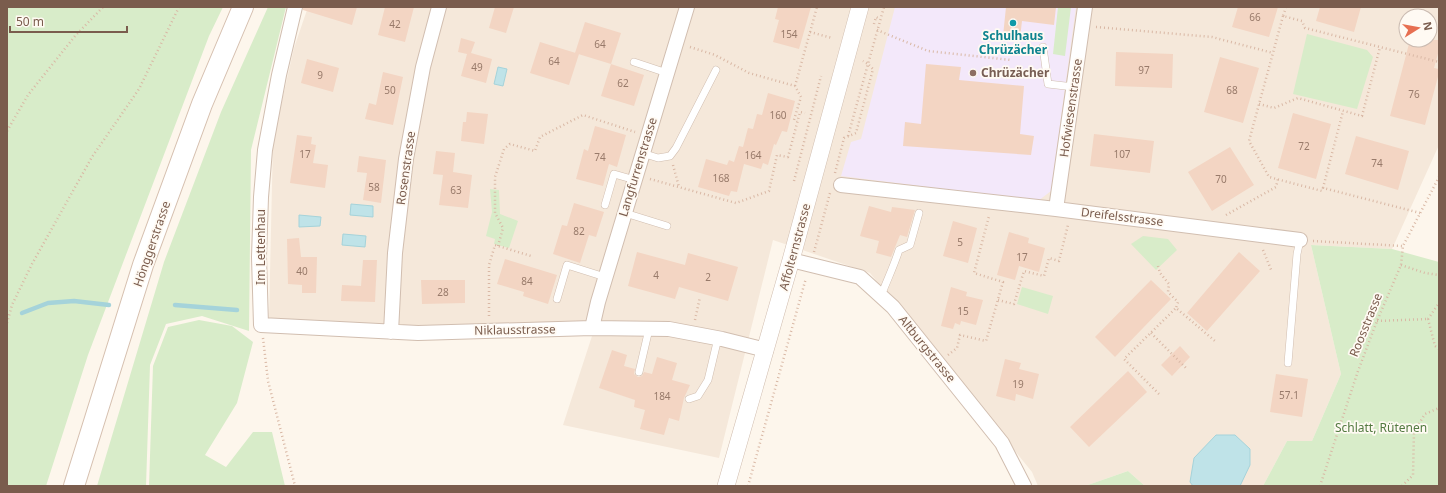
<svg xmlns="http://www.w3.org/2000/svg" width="1446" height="493" font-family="'Noto Sans',sans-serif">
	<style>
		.residential { fill: #f5e8da; fill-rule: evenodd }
		.education { fill: #f3e8fa }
		.green { fill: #d8ecc9 }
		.water { fill: #bfe3e8; stroke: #a5d3da }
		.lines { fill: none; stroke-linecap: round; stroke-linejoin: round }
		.stream { stroke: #a5d3da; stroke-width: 4.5 }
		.building { fill: #f3d5c3 }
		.service-casing { stroke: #d1beb0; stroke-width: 8 }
		.minor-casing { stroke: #d1beb0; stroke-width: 16 }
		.tertiary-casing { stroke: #d1beb0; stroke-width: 18 }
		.secondary-casing { stroke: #d6c0b0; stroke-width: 22 }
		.path { stroke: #d9b8a5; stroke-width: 2.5; stroke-dasharray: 1 3; stroke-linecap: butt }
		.service { stroke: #fff; stroke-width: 7 }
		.minor { stroke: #fff; stroke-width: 14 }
		.tertiary { stroke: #fff; stroke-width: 17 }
		.secondary { stroke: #fff; stroke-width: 20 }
		.culture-dot { fill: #0f9aa8; stroke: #fffaf3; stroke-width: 1.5 }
		.education-dot { fill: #8d6e63; stroke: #fffaf3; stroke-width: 1.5 }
		.labels { text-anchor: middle; stroke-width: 3.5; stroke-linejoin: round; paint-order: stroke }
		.number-label { font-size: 10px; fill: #987a6a }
		.culture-label { font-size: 12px; font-weight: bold; fill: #0d838f; stroke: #fffaf3 }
		.education-label { font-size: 12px; font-weight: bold; fill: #785e54; stroke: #fffaf3; text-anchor: start }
		.street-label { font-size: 12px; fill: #7a5c4d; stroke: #fffaf3 }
		.park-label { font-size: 12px; fill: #537a41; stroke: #fffaf3 }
	</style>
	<rect width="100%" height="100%" fill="#fdf6ec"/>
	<path class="residential" d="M308 7H1439V145L1392 249 1311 245 1341 374 1312 441H1287L1263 486H1145L1128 471 1085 486H1038L1032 472 870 273 773 240 719 458 563 425 592 336 269 319 273 140 294 48ZM1406 16H1430V40H1406Z"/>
	<path class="education" d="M895 7H1076L1051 191 1038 201 841 176 851 142 861 139Z"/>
	<path class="green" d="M7 7H223L209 36 88 355 46 486H7Z
		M268 7H286L251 150 249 331 202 316 166 324 150 365 146 486H97L164 262 221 112Z
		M1058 7H1071L1065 56 1053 54Z
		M1307 34 1367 50 1373 57 1357 109 1293 94Z
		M490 189 499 190 500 214 518 221 509 248 494 244 495 239 486 236 492 212Z
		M1143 236 1168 239 1177 250 1156 270 1131 244Z
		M1311 245 1392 249 1439 262V486H1263L1287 441H1312L1341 374Z
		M1022 287 1053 296 1048 314 1017 304Z
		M199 320 232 326 253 342 237 403 205 455 226 467 253 432H272L285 486H149L153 366 168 327Z
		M1128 471 1145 486H1085Z"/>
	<path class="water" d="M498 67 507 69 503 86 494 84Z
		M351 204 373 206V217L350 215Z
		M299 215 321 217 320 226 299 227Z
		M343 234 366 236 365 247 342 245Z
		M1216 435H1235L1250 449V465L1240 486H1193L1190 482 1194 458Z"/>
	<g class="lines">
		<path class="stream" d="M175 305 237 310
			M22 313 48 303 74 301 109 305"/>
	</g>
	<path class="building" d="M303 7H357L352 25 303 10Z
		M385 7H414L405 42 378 35Z
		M495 7H514L506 33 489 28Z
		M778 7H811L799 49 773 42 779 20 775 19Z
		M1006 7H1056L1054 25 1022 21 1020 38 1003 36Z
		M1238 7H1278L1269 37 1232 27Z
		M1320 7H1361L1354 32 1316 21Z
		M585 22 621 33 611 64 575 53Z
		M461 38 475 42 471 53 492 59 486 83 461 76 467 54 458 52Z
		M1410 40H1439V50L1434 68 1439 69V73L1425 125 1390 116Z
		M540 42 579 54 569 85 530 73Z
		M1116 52 1173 54 1172 88 1115 86Z
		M1220 57 1259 68 1243 123 1204 112Z
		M307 59 339 68 333 92 301 83Z
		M611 64 644 75 634 106 601 96Z
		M926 64 961 67 959 80 1024 86 1020 134 1034 136 1031 155 903 146 905 122 921 124Z
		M383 72 403 77 393 125 365 119 369 103 376 105Z
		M768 93 795 101 787 132 782 131 776 145 774 144 768 165 763 163 761 169 744 164 737 192 731 191 729 196 698 187 706 159 727 165 729 160 734 162 739 146 743 147 748 128 753 129 757 114 762 115Z
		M467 112 488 114 484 144 461 141 463 122H466Z
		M1293 113 1331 124 1316 179 1278 168Z
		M595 126 626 135 617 167 609 164 603 186 576 179 584 149 588 151Z
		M1094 134 1154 141 1150 173 1090 166Z
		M297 135 312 137 311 144 316 145 313 163 328 165 325 188 290 183Z
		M1356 136 1409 151 1398 190 1345 174Z
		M1230 147 1254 185 1212 211 1188 172Z
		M436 151 455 153 453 172 472 175 468 208 439 205 443 175 433 174Z
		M359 156 386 160 381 203 363 200 367 173 357 172Z
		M574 203 604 212 596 237 589 235 580 263 553 254 562 225 567 226Z
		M869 206 891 212 892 207 915 210 907 237 900 235 891 257 876 253 879 241 860 236Z
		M953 221 977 228 968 263 943 256Z
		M1009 232 1029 238 1028 243 1045 248 1039 272 1019 266 1015 280 997 275Z
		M299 238 301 257H317L316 293H302V285L288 284 287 239Z
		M637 252 685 265 688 253 738 267 728 301 679 287 675 299 628 286Z
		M1239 252 1260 271 1207 331 1187 313Z
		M505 259 557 275 548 304 523 296 524 292 497 284Z
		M363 260H377L375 302 341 301 342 285 361 286Z
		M421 280H465V303L422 304Z
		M1151 280 1171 299 1115 357 1095 337Z
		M951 287 967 292 966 296 983 300 976 325 961 321 960 325 955 323 953 329 941 326Z
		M1180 346 1190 357 1172 376 1161 365Z
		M612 350 627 355 624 366 635 369 634 374 638 377 642 376 644 372 652 374 657 357 677 363 672 380 690 385 684 398 679 421 669 418 664 435 640 429 645 410 634 407 635 400 599 388Z
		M1005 359 1021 363 1019 369 1039 374 1033 399 1016 394 1015 401 996 396Z
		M1128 371 1147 392 1089 447 1070 427Z
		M1276 374 1308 379 1302 417 1270 412Z"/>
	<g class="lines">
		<defs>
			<path id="service" d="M1043 47 1048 84 1074 87
				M634 62 667 73
				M642 153 658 158 670 156 676 148 716 70
				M605 205 614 174 635 180
				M625 213 667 226
				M881 296C887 280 894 266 899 250L910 245 919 213
				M557 299 567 265 605 277
				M1288 363 1297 254 1300 240
				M639 372 649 329
				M689 399 698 396 708 380 718 338"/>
			<path id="minor" d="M295 7 279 75 265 150 261 197 259 257 261 325 418 333 592 328 669 329 722 339 766 350
				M841 185 1056 209 1300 240
				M1056 209 1085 7
				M791 260 860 277 893 307 1002 443 1024 486
				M592 328 598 302 687 7
				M391 332 395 253 406 159 423 67 439 7"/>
			<path id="tertiary" d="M726 486 791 260 860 7"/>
			<path id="secondary" d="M74 486 143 265 202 104 243 7"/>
		</defs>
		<use href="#service" class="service-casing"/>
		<use href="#minor" class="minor-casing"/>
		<use href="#tertiary" class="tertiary-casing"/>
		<use href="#secondary" class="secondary-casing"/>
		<path class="path" d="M1286 7 1283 16 1302 21 1305 28 1439 62
			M1283 16 1249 141 1269 177 1322 191 1323 188 1420 213
			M874 24 876 17 880 19
			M1096 27 1212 37 1273 53
			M877 30 928 51 1011 60
			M810 32 832 38
			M690 47 715 55 749 73 795 86 801 97 794 120 797 121
			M795 86 817 7
			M1259 104 1274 108 1298 98 1362 116 1380 47
			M7 131 28 95 75 36 103 7
			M848 136 868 64 863 61
			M673 165 679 187
			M835 173 844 138 856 133 873 69 868 64 884 7
			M650 179 736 203 769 191 777 155 788 157 800 112 805 113
			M794 181 821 76
			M1323 188 1343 111
			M1226 215 1276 187 1278 179
			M1313 241 1403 246
			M498 246 503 228 495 213V177L504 149 510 144 535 151 540 137 583 115 635 132
			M1263 250 1272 272
			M814 252 830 193
			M1401 265 1425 273 1439 275
			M1158 266 1160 273 1169 284 1168 292 1178 302 1176 308
			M998 300 1014 304 1024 271 1044 276 1049 258 1059 261 1068 225
			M489 316V265L495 245 531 256
			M1428 319 1435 346 1439 349
			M1428 319 1439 303
			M695 320 700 297
			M1377 321 1428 319
			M7 323 12 305 32 264 92 157 139 89 179 7
			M1151 333 1186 368
			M263 338 268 381 295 486
			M948 355 957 348 960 335 986 341 1003 282 974 273 989 216
			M1159 394 1124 359 1176 308 1215 341
			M748 486 806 278
			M1320 486 1358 371 1377 321 1401 265 1403 246 1439 177
			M1402 486 1413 475 1414 432 1425 414 1439 408"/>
		<use href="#service" class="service"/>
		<use href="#minor" class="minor"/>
		<use href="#tertiary" class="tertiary"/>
		<use href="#secondary" class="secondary"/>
	</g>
	<circle class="culture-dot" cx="1013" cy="23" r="4"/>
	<circle class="education-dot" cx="973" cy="73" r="4"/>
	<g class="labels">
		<g class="number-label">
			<text x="1255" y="21">66</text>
			<text x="395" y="28">42</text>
			<text x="789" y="38">154</text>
			<text x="600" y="48">64</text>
			<text x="554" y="65">64</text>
			<text x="477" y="71">49</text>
			<text x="1144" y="74">97</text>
			<text x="320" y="79">9</text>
			<text x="623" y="87">62</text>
			<text x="390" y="94">50</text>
			<text x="1232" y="94">68</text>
			<text x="1414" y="98">76</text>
			<text x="778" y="119">160</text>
			<text x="1304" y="150">72</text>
			<text x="305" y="158">17</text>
			<text x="1122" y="158">107</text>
			<text x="753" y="159">164</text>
			<text x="600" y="161">74</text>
			<text x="1377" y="167">74</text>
			<text x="721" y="182">168</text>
			<text x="1221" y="183">70</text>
			<text x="374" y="191">58</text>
			<text x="456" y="194">63</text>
			<text x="579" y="235">82</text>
			<text x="960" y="246">5</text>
			<text x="1022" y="261">17</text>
			<text x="302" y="275">40</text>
			<text x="656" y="279">4</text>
			<text x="708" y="281">2</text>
			<text x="527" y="285">84</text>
			<text x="443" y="296">28</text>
			<text x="963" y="315">15</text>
			<text x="1018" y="388">19</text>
			<text x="1289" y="399">57.1</text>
			<text x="662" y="400">184</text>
		</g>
		<g class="culture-label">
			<text x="1013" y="40">Schulhaus<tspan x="1013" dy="14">Chrüzächer</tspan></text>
		</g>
		<g class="education-label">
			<text x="981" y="77">Chrüzächer</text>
		</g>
		<g class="street-label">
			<text transform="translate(1071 108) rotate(-82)" y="4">Hofwiesenstrasse</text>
			<text transform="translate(638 167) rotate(-73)" y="4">Langfurrenstrasse</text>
			<text transform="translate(406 168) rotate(-82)" y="4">Rosenstrasse</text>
			<text transform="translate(1122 217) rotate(7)" y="4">Dreifelsstrasse</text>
			<text transform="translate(152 244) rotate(-71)" y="4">Hönggerstrasse</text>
			<text transform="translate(261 247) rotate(-90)" y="4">Im Lettenhau</text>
			<text transform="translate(795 247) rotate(-75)" y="4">Affolternstrasse</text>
			<text transform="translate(1366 325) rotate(-68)" y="4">Roosstrasse</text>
			<text transform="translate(515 330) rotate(-1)" y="4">Niklausstrasse</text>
			<text transform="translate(927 349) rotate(51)" y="4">Altburgstrasse</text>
		</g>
		<g class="park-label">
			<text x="1381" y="432">Schlatt, Rütenen</text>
		</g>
	</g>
	<rect width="1446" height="493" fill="none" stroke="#7a5c4d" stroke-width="16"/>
	<g transform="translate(1418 28) rotate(79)"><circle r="19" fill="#fffaf3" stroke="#cabbb1"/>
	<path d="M0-3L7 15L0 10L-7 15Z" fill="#e76f51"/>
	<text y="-6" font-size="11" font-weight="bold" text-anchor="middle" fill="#7a5c4d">N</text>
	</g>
	<path d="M10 26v6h117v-6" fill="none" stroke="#7a5c4d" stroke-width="2"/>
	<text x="16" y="26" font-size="12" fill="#7a5c4d" stroke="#fffaf3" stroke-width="3" paint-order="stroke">50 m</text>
</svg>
